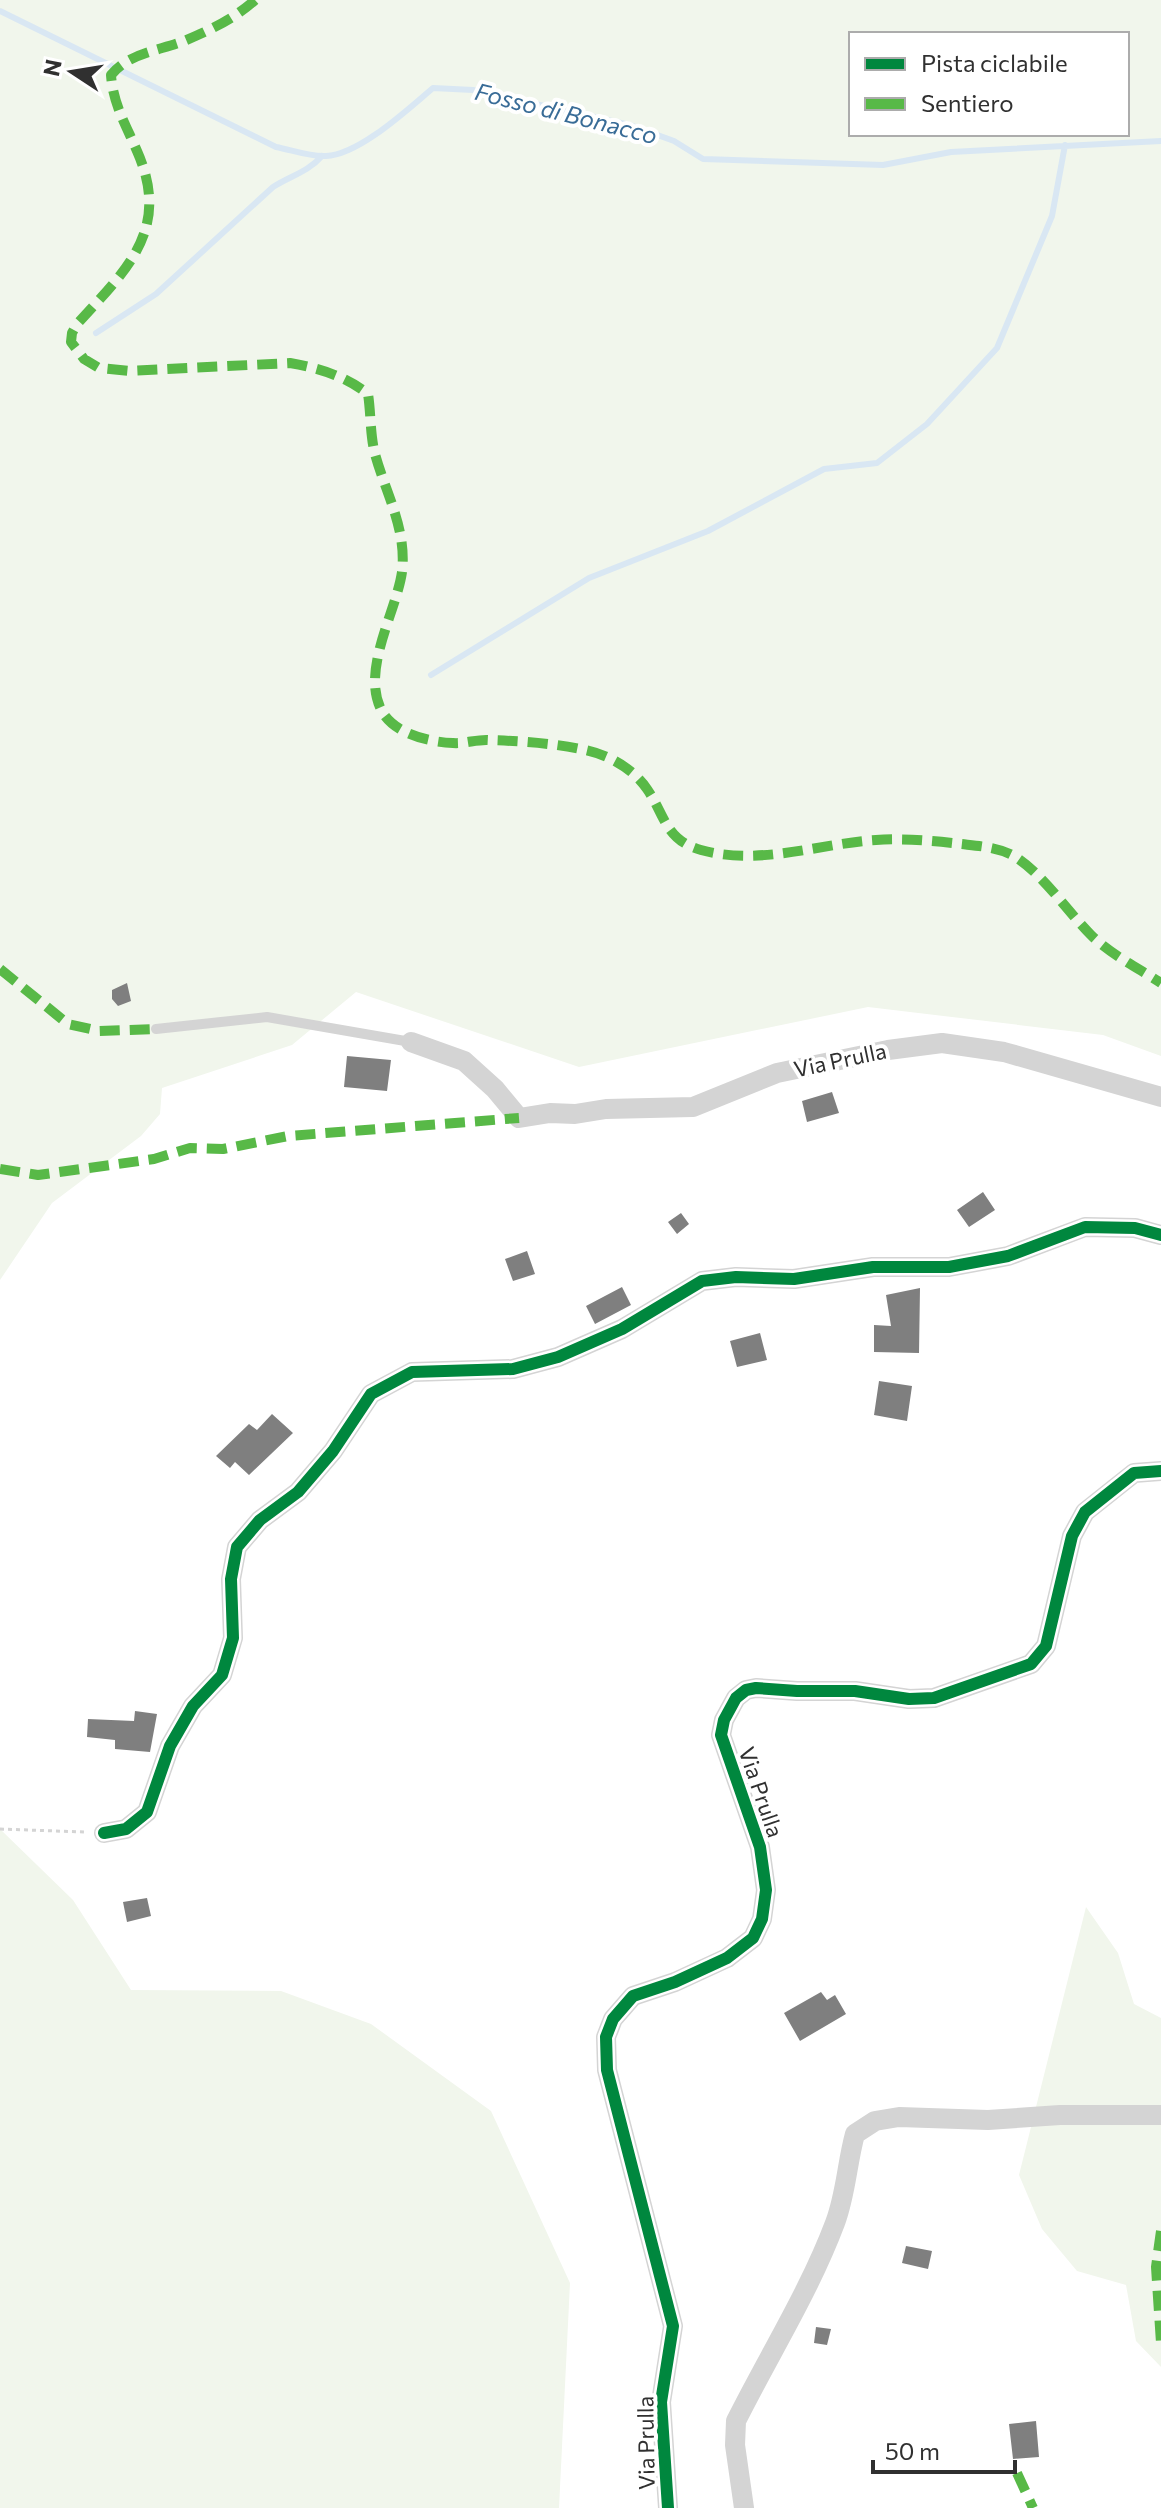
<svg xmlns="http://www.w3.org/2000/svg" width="1161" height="2508" font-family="Commissioner,sans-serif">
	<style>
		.green { fill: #f1f6ec; fill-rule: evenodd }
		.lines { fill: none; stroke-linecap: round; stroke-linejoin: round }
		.stream { stroke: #d9e7f3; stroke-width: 6 }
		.building { fill: #7f7f7f }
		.path { stroke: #d4d4d4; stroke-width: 3; stroke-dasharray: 4 4; stroke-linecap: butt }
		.service { stroke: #d4d4d4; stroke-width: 10 }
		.minor { stroke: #d4d4d4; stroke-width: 20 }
		.quiet { stroke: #58b947; stroke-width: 10; stroke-dasharray: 20 10; stroke-linecap: butt }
		.cycleway-casing { stroke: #fff; stroke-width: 17 }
		.cycleway { stroke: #00873e; stroke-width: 12 }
		.labels { text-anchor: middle; stroke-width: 8; stroke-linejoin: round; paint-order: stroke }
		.street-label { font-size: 22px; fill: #303030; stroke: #fff }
		.water-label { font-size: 24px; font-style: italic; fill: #396c97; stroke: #fff }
	</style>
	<rect width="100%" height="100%" fill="#fff"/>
	<path class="green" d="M0 0H1161V1056L1103 1035 868 1007 579 1067 356 992 292 1045 162 1088 160 1114 141 1136 52 1203 0 1280ZM851 34H1127V134H851Z
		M0 1829 73 1900 131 1990 281 1991 371 2024 491 2111 570 2283 559 2508H0Z
		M1086 1907 1118 1953 1134 2004 1161 2018V2367L1136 2341 1126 2285 1077 2271 1042 2229 1019 2175Z"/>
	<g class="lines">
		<path class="stream" d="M0 11 276 147C292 150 310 157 326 156 359 155 408 109 433 88L473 90 630 125 674 141 703 159 883 165 951 152 1161 141
			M96 333 156 294 273 187C290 176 308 172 322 156
			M431 675 589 578 708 531 824 469 877 463 927 424 997 348 1052 216 1065 145"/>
	</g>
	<path class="building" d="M127 983 131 1001 118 1006 112 999V990Z
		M347 1056 391 1060 387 1091 344 1087Z
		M832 1092 839 1113 807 1122 802 1101Z
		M983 1192 995 1210 969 1227 957 1210Z
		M681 1213 689 1224 677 1234 668 1222Z
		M527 1251 535 1274 513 1281 505 1259Z
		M622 1287 631 1305 595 1324 586 1306Z
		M920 1288 919 1353 874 1352V1325L891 1326 886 1295Z
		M760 1333 767 1360 737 1367 730 1341Z
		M879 1381 912 1386 907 1421 874 1415Z
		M272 1414 293 1433 249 1475 235 1462 230 1468 216 1456 249 1424 257 1430Z
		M135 1711 157 1714 150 1752 115 1749V1740L87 1737 88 1719 134 1721Z
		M147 1898 151 1916 127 1922 123 1902Z
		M821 1992 827 2000 835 1995 846 2014 800 2041 784 2013Z
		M906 2246 932 2251 928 2269 902 2263Z
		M816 2327 831 2329 827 2345 814 2343Z
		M1036 2421 1039 2457 1013 2459 1009 2424Z"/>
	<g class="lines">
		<path class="path" d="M0 1829 84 1832"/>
		<path class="service" d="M156 1029 267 1017 411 1042"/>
		<path class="minor" d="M411 1042 464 1061 495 1089 519 1118 550 1113 575 1114 606 1109 693 1107 777 1073 888 1050 942 1043 1004 1052 1161 1097
			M104 1833 126 1829 147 1812 170 1746 193 1706 222 1675 233 1638 231 1579 237 1547 260 1520 298 1492 333 1451 371 1394 412 1372 513 1369 558 1357 622 1329 702 1281 736 1277 794 1279 873 1267H949L1008 1256 1085 1227 1135 1228 1161 1235
			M668 2508 661 2402 673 2326 607 2070 606 2037 613 2019 633 1996 675 1982 727 1958 753 1938 762 1919 766 1890 760 1847 721 1735 724 1720 736 1698 746 1690 756 1688 797 1691H855L909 1699 934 1698 1031 1664 1046 1646 1072 1536 1085 1512 1134 1473 1161 1471
			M744 2508 735 2445 736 2421C769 2355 809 2292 835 2223 846 2194 847 2163 855 2134L875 2121 899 2117 988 2120 1060 2115H1161"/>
		<path class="quiet" d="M255 0C234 19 210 30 184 41 158 51 129 53 111 75 113 104 126 125 137 151 172 230 126 270 77 324L72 333 71 342 84 359 99 368 129 371 290 363C319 368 345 376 368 394 371 413 370 435 375 454 386 494 407 529 402 572 396 613 359 673 383 713 396 734 429 742 453 743 465 744 477 739 489 740 519 741 551 743 580 749 605 753 632 767 647 789 665 815 665 840 701 850 760 866 817 844 876 840 904 838 934 841 961 844 979 846 998 847 1014 856 1042 873 1067 911 1091 935 1110 954 1138 968 1161 983
			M0 969 68 1024 99 1031 156 1029
			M0 1169 38 1175 154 1159 190 1148 223 1149 288 1136 519 1118
			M1161 2231 1156 2267 1161 2343
			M1017 2473 1033 2508"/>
		<defs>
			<path id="cycleway" d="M104 1833 126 1829 147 1812 170 1746 193 1706 222 1675 233 1638 231 1579 237 1547 260 1520 298 1492 333 1451 371 1394 412 1372 513 1369 558 1357 622 1329 702 1281 736 1277 794 1279 873 1267H949L1008 1256 1085 1227 1135 1228 1161 1235
				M668 2508 661 2402 673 2326 607 2070 606 2037 613 2019 633 1996 675 1982 727 1958 753 1938 762 1919 766 1890 760 1847 721 1735 724 1720 736 1698 746 1690 756 1688 797 1691H855L909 1699 934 1698 1031 1664 1046 1646 1072 1536 1085 1512 1134 1473 1161 1471"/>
		</defs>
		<use href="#cycleway" class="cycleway-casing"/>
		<use href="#cycleway" class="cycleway"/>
	</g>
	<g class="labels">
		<g class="street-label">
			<text transform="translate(840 1060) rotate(-12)" y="8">Via Prulla</text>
			<text transform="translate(761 1792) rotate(71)" y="8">Via Prulla</text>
			<text transform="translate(646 2443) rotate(-91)" y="8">Via Prulla</text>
		</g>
		<g class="water-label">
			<text transform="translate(566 114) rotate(14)" y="8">Fosso di Bonacco</text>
		</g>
	</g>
	<rect x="849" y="32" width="280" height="104" fill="#ffffff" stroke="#acacac" stroke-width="2"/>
	<rect x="865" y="58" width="40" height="12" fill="#00873e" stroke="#acacac" stroke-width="2"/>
	<text x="921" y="72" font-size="24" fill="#303030">Pista ciclabile</text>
	<rect x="865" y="98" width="40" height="12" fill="#58b947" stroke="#acacac" stroke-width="2"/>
	<text x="921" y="112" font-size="24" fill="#303030">Sentiero</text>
	<g transform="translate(72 72) rotate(282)" stroke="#ffffff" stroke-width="6" paint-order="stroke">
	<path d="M0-6L14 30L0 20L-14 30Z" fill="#303030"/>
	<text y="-12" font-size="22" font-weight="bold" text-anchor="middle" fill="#303030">N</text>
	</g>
	<path d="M873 2460v12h142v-12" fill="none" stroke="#303030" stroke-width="4"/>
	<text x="885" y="2460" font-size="24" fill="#303030" stroke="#ffffff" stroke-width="6" paint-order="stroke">50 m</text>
</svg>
